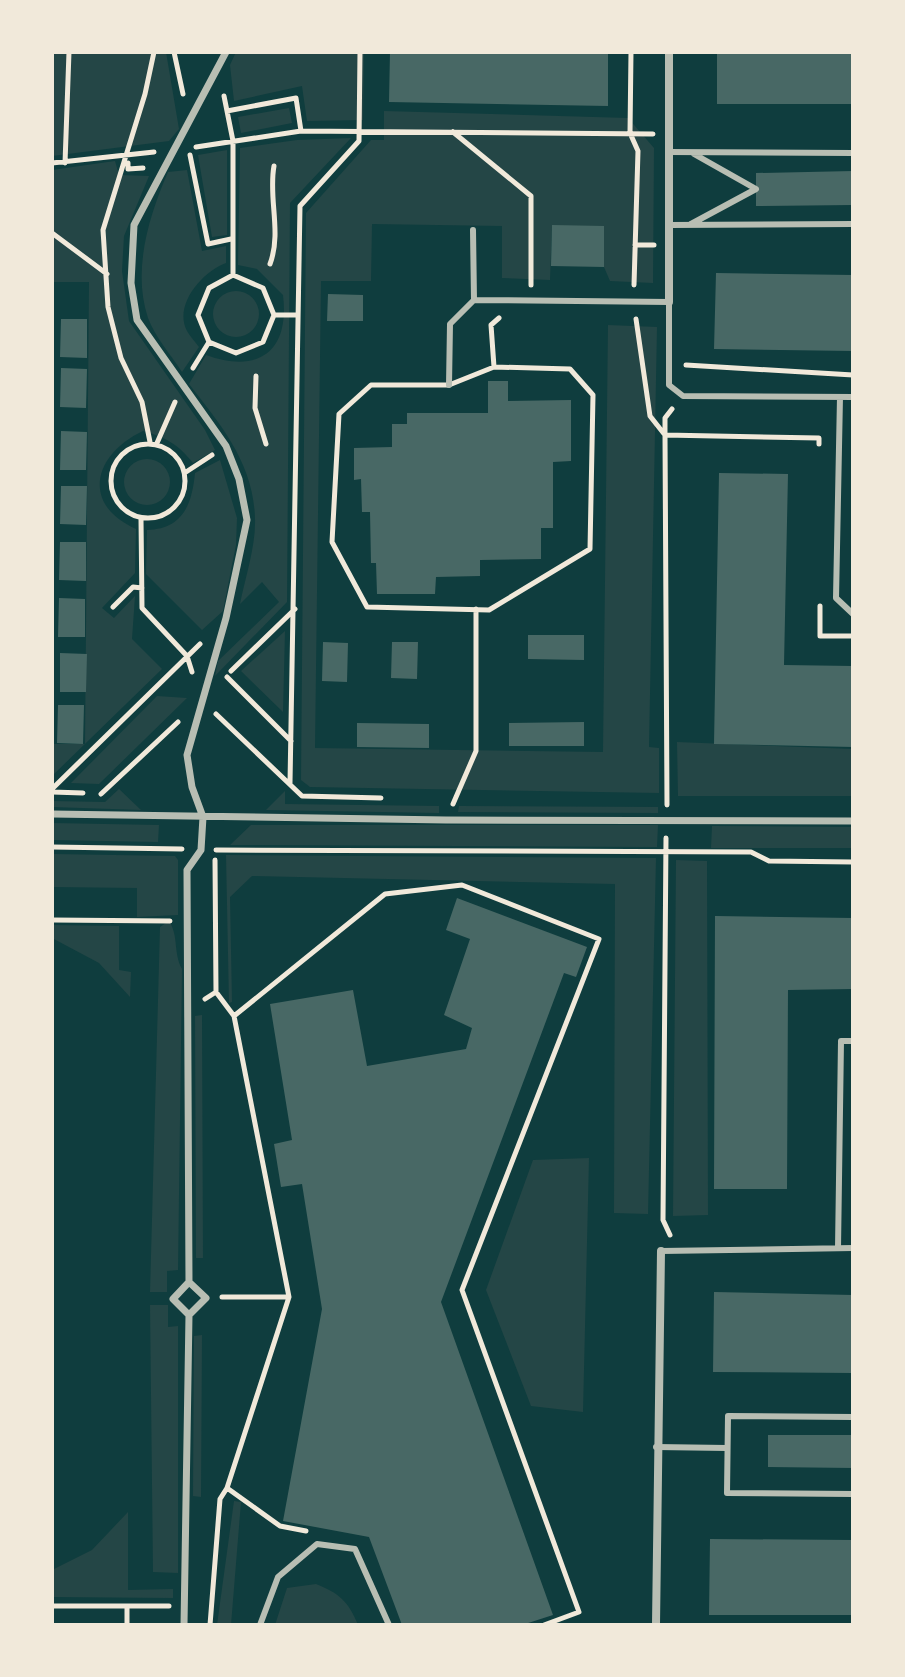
<svg xmlns="http://www.w3.org/2000/svg" width="905" height="1677" font-family="Bitter,serif">
	<style>
		.green { fill: #244646 }
		.building { fill: #486865 }
		.lines { fill: none; stroke-linecap: round; stroke-linejoin: round }
		.path { stroke: #f1e9da; stroke-width: 5 }
		.service { stroke: #b8beb3; stroke-width: 6 }
		.pedestrian { stroke: #b8beb3; stroke-width: 7 }
		.minor { stroke: #b8beb3; stroke-width: 8 }
	</style>
	<rect width="100%" height="100%" fill="#0f3d3e"/>
	<path class="green" d="M52 52H166L179 129 169 141 52 156Z
		M236 52H364L363 120 307 121 302 86 234 101 230 65Z
		M289 108 292 123 241 133 238 117Z
		M384 111 628 118 654 148 653 283 610 281 604 267 552 226 550 280 502 278V226L372 224 371 281H321L315 748 603 752 608 325 657 327 649 747 659 748V793L310 787 301 780 306 213 371 140H384Z
		M351 138 290 203 287 602 215 676 218 661 279 602 262 582 240 604C245 578 256 546 255 519 254 464 221 425 189 384L206 355C258 374 290 352 283 295L257 269 238 265 240 148 297 140Z
		M227 150V235L212 237 198 155Z
		M115 161 119 175 149 176 124 236 122 271 129 321 205 430 215 450 193 463C178 444 165 437 143 431 94 454 80 504 136 529L135 573 102 608 114 618 135 596 132 639 162 669 52 776V744H85L89 282H52V170Z
		M187 170 202 251 226 246V263C203 271 173 305 187 331 190 336 195 342 199 347L182 372C171 355 155 337 148 318 132 270 149 216 168 172Z
		M213 314a23 23 0 1 1 46 0a23 23 0 1 1-46 0Z
		M124 482a23 23 0 1 1 46 0a23 23 0 1 1-46 0Z
		M220 460 237 518 236 545 223 611 202 630 146 574 147 530C183 529 192 504 195 473Z
		M285 631 283 712 241 671Z
		M157 696 187 698 99 784 71 783Z
		M677 742 853 749V796H678Z
		M119 789 141 810 52 807V801L105 802Z
		M285 791V804L439 806V813L266 810Z
		M459 806 658 807V813L458 812Z
		M52 823 159 825 158 842 52 840Z
		M251 825H658L657 847 230 845Z
		M712 826 853 827V848H711Z
		M52 854 175 856 178 860V915L137 917V888L52 887Z
		M226 855 656 858 648 1214 614 1213 615 884 252 876 230 897 232 1002 229 1003Z
		M676 860 707 861 708 1215 673 1216Z
		M169 921C179 936 173 953 182 969L178 1270 167 1271V1292H150L160 927Z
		M52 925 119 926V970L131 972 130 997 99 963 52 938Z
		M202 1015 203 1258H196L195 1016Z
		M589 1158 583 1412 531 1406 486 1290 533 1160Z
		M150 1305H168V1327L178 1326V1573L153 1572Z
		M202 1335 201 1497 193 1496 194 1336Z
		M234 1501 241 1502 231 1625H217Z
		M128 1512V1590L173 1589V1598L52 1597V1570L92 1550Z
		M316 1584C339 1593 349 1602 358 1625H275L287 1588Z"/>
	<path class="building" d="M390 52H608V106L389 102Z
		M717 52H853V104H717Z
		M853 171V205L756 206V173Z
		M552 225 604 226V267L551 266Z
		M716 273 853 275V351L714 349Z
		M328 294 363 295V321H327Z
		M61 319H87V358L60 357Z
		M61 368 87 369 86 408 60 407Z
		M488 381H508V401L571 400V461L553 462V528H541V559L480 560V576L436 577 435 594H377L376 563H371L370 512H362L361 479 354 480V448L392 447V424H407V413H488Z
		M61 431 87 432 86 470H60Z
		M719 473 788 474 784 665 853 666V747L714 744Z
		M61 486H87L86 525 60 524Z
		M60 542H86V581L59 580Z
		M59 598 85 599V637H58Z
		M528 635H584V660L528 659Z
		M323 642 348 643 347 682 322 681Z
		M392 642H418L417 679 391 678Z
		M60 653 87 654 86 692H60Z
		M58 705H84L83 744 57 743Z
		M584 722V746H509V723Z
		M357 723 429 724V748L357 747Z
		M457 898 587 947 576 977 564 973 441 1302 553 1615 522 1625H402L369 1537 283 1521 322 1309 302 1184 281 1187 274 1144 292 1140 270 1004 353 990 367 1066 466 1049 472 1028 444 1015 470 939 446 930Z
		M715 916 853 918V989L788 990 787 1189H714Z
		M714 1292 853 1295V1373L713 1372Z
		M768 1435H853V1468L768 1467Z
		M710 1539 853 1540V1615H709Z"/>
	<g class="lines">
		<path class="path" d="M174 52 183 94
			M631 52 630 133 638 151 634 285
			M224 96 233 141V275
			M227 111 296 98 301 131
			M453 132 531 196V285
			M196 147 301 131 653 134
			M190 155 208 244 231 239
			M52 163 154 152
			M65 163 69 52
			M128 163V169L143 168
			M52 233 107 274
			M635 245H654
			M270 264C282 232 268 198 274 166
			M233 275 263 288 274 315 263 342 236 353 209 342 198 315 209 288Z
			M274 315H298
			M636 319 650 416 665 435 819 438V444
			M686 365 853 375
			M494 367 570 369 593 395 590 549 489 610 367 607 332 542 339 414 371 385H449Z
			M494 367 491 325 499 318
			M193 368 209 342
			M256 376 255 408 266 444
			M150 442 142 402 121 358 108 307 103 230 145 94 154 52
			M157 443 175 402
			M111 481a37 37 0 1 1 74 0a37 37 0 1 1-74 0Z
			M186 472 212 455
			M141 519 142 608 187 656 192 672
			M820 606V636H853
			M113 607 133 587 142 588
			M231 671 295 609
			M227 677 291 741
			M216 714 302 796 381 798
			M290 783 300 206 359 141 360 52
			M52 789 200 644
			M52 792 83 793
			M101 794 178 722
			M453 804 476 751V609
			M667 805 665 435V418L672 409
			M666 838 663 1220 670 1235
			M52 847 182 849
			M216 850 751 852 769 861 853 862
			M52 920 170 921
			M205 999 216 992 215 860
			M234 1016 385 894 462 885 599 939 462 1290 579 1612 544 1625
			M222 1297H289
			M227 1488 280 1526 306 1531
			M52 1606H169
			M127 1625V1606
			M210 1625 220 1499 227 1488 289 1297 234 1016 216 992"/>
		<path class="service" d="M668 152 853 153
			M691 224 756 189 694 154
			M669 225 853 224
			M474 300 669 302V385L683 396 853 397
			M449 385 450 324 474 300 473 230
			M840 397 836 598 853 614
			M838 1248 841 1041H853
			M661 1251 853 1248
			M853 1417 728 1416 727 1493 853 1494
			M656 1447 727 1448
			M260 1625 278 1577 317 1544 355 1549 389 1625"/>
		<path class="pedestrian" d="M52 814 446 820 853 821
			M189 1282 206 1298 189 1315 173 1299 189 1282 187 870 201 850 203 817 192 787 187 755 226 618 247 520 239 479 226 446 137 320 131 283 134 225 226 52
			M184 1625 189 1315"/>
		<path class="minor" d="M669 52V302
			M656 1625 661 1251"/>
	</g>
	<rect width="905" height="1677" fill="none" stroke="#f1e9da" stroke-width="108"/>
</svg>
